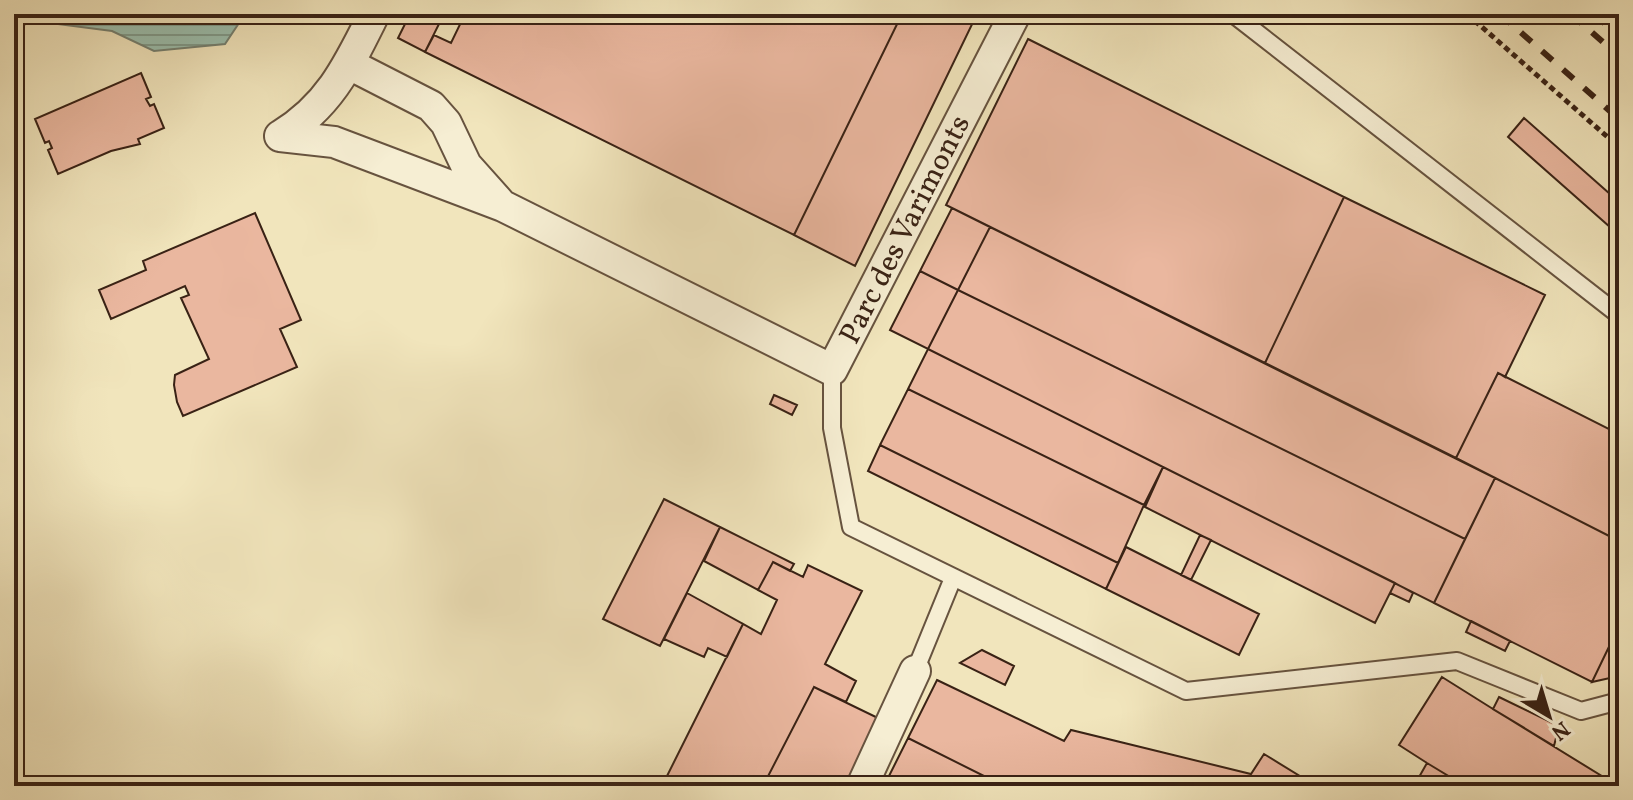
<svg xmlns="http://www.w3.org/2000/svg" width="1633" height="800" font-family="Vollkorn,serif">
	<style>
		.water { fill: url(#water-rules); stroke: #748071; stroke-width: 2 }
		.building { fill: #eab79f; stroke: #392215; stroke-width: 2 }
		.lines { fill: none; stroke-linecap: round; stroke-linejoin: round }
		.service-casing { stroke: #67533f; stroke-width: 20 }
		.minor-casing { stroke: #67533f; stroke-width: 34 }
		.path { stroke: #392215; stroke-width: 5; stroke-dasharray: 6 4; stroke-linecap: butt }
		.service { stroke: #f6eed3; stroke-width: 16 }
		.minor { stroke: #f6eed3; stroke-width: 30 }
		.rail { stroke: #392215; stroke-width: 6; stroke-dasharray: 14 14; stroke-linecap: butt }
		.labels { text-anchor: middle; stroke-width: 6; stroke-linejoin: round; paint-order: stroke }
		.street-label { font-size: 30px; fill: #392215; stroke: #f6eed3 }
	</style>
	<defs>
		<pattern id="water-rules" width="6" height="5" patternUnits="userSpaceOnUse" patternTransform="scale(2)"><rect width="6" height="5" fill="#9bbfae"/><path d="M0 2.5h6" fill="none" stroke="#7f9b8c"/></pattern>
	</defs>
	<rect width="100%" height="100%" fill="#f1e5bc"/>
	<filter id="stains"><feTurbulence type="fractalNoise" baseFrequency=".0025" numOctaves="4"/><feColorMatrix values="0 0 0 0 .2 0 0 0 0 .09 0 0 0 0 .02 0 0 0 .5 -.17"/></filter>
	<radialGradient id="worn" r=".72"><stop offset=".6" stop-color="#630" stop-opacity="0"/><stop offset="1" stop-color="#630" stop-opacity=".3"/></radialGradient>
	<path class="water" d="M14 14H245L225 44 154 51 112 31 27 20 14 45Z"/>
	<path class="building" d="M410 14H444L425 52 398 38Z
		M465 14H902L794 235 425 52 434 35 451 43Z
		M902 14H977L855 266 794 235Z
		M1028 39 1344 197 1265 363 946 205Z
		M141 73 151 97 146 99 150 106 154 104 164 128 138 139 140 144 111 151 58 174 48 150 52 148 49 141 45 143 35 119Z
		M1524 118 1619 202V235L1508 137Z
		M1344 197 1545 295 1505 377 1498 373 1456 458 1265 363Z
		M952 208 990 227 958 290 920 271Z
		M255 213 301 320 280 329 297 367 183 416 177 402 174 385 175 375 209 359 181 298 189 295 185 286 111 319 99 290 146 270 143 261Z
		M990 227 1495 478 1465 539 958 290Z
		M920 271 958 290 928 349 890 330Z
		M958 290 1465 539 1434 603 928 349Z
		M928 349 1163 467 1144 505 908 389Z
		M1498 373 1619 434V541L1456 458Z
		M908 389 1144 505 1118 563 880 445Z
		M774 395 797 405 792 415 770 404Z
		M880 445 1118 563 1106 589 868 471Z
		M1163 467 1395 583 1375 623 1145 507Z
		M1495 478 1619 541V626L1592 682 1434 603Z
		M664 499 720 527 660 646 603 619Z
		M720 527 794 564 790 571 773 562 758 590 704 561Z
		M1200 535 1211 540 1191 580 1181 575Z
		M1126 547 1259 614 1239 655 1106 589Z
		M773 562 803 577 808 565 862 591 825 664 856 681 846 702 814 687 763 786H662L743 624 761 634 777 600 758 590Z
		M1395 583 1413 593 1409 602 1390 593Z
		M687 593 743 624 727 657 708 648 704 657 664 639Z
		M1471 621 1510 641 1505 651 1466 632Z
		M1619 626V676L1592 682Z
		M982 650 1014 666 1005 685 960 663Z
		M1442 677 1493 709 1618 786H1465L1427 763 1399 745Z
		M937 680 1064 741 1071 730 1251 774 1264 754 1316 786H1004L908 738Z
		M814 687 880 719 846 786H763Z
		M1499 697 1559 726 1554 746 1493 709Z
		M908 738 1004 786H884Z
		M1427 763 1465 786H1414Z"/>
	<g class="lines">
		<defs>
			<path id="service" d="M1233 14 1619 315
				M832 370V428L851 527 1186 691 1457 661 1581 711 1619 701
				M915 671 953 578"/>
			<path id="minor" d="M349 64 431 106 446 123 466 165 499 202
				M280 136 334 142 503 206 832 370 1013 18
				M280 136C330 106 349 64 374 14
				M862 786 915 671"/>
		</defs>
		<use href="#service" class="service-casing"/>
		<use href="#minor" class="minor-casing"/>
		<path class="path" d="M1467 14 1619 147"/>
		<use href="#service" class="service"/>
		<use href="#minor" class="minor"/>
		<path class="rail" d="M1500 14 1619 119
			M1571 14 1619 56
			M1594 14 1619 36"/>
	</g>
	<g class="labels">
		<g class="street-label">
			<text transform="translate(904 229) rotate(-63)" y="10">Parc des Varimonts</text>
		</g>
	</g>
	<rect width="1633" height="800" fill="none" stroke="#f1e5bc" stroke-width="48"/>
	<rect x="16" y="16" width="1601" height="768" fill="none" stroke="#392215" stroke-width="4"/>
	<rect x="24" y="24" width="1585" height="752" fill="none" stroke="#392215" stroke-width="2"/>
	<g transform="translate(1549 716) rotate(142)" stroke="#f6eed3" stroke-width="6" paint-order="stroke">
	<path d="M0-6L14 30L0 20L-14 30Z" fill="#392215"/>
	<text y="-12" font-size="22" font-weight="bold" text-anchor="middle" fill="#392215">N</text>
	</g>
	<rect width="100%" height="100%" filter="url(#stains)"/>
	<rect width="100%" height="100%" fill="url(#worn)"/>
</svg>
